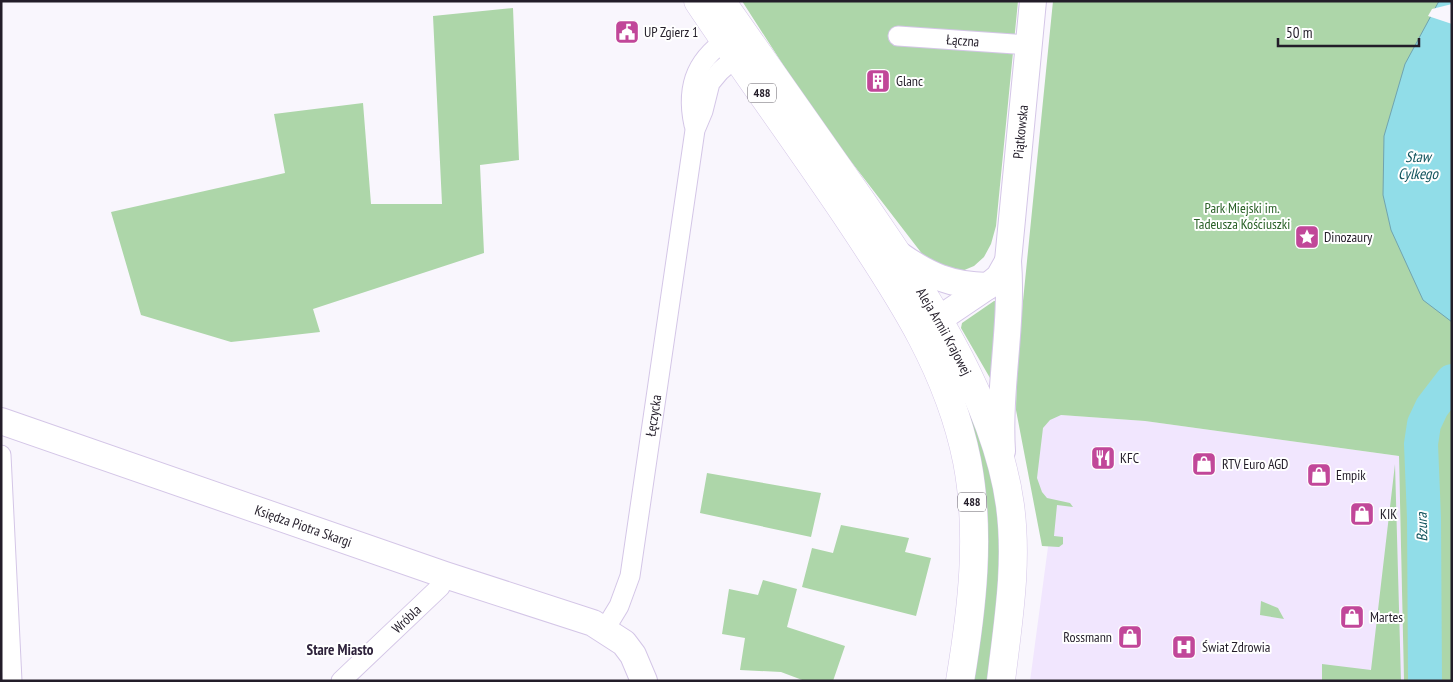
<svg xmlns="http://www.w3.org/2000/svg" width="1453" height="682" font-family="'PT Sans Narrow',sans-serif">
	<style>
		.built { fill: #f1e6fe }
		.green { fill: #add6a9 }
		.water { fill: #91dde8; stroke: #70a3af }
		.pier { fill: #f9f6fd }
		.lines { fill: none; stroke-linecap: round; stroke-linejoin: round }
		.river { stroke: #91dde8; stroke-width: 34 }
		.street-casing { stroke: #d4c6e7; stroke-width: 21 }
		.secondary-casing { stroke: #d4c6e7; stroke-width: 28 }
		.primary-casing { stroke: #d4c6e7; stroke-width: 29 }
		.street { stroke: #fff; stroke-width: 19 }
		.secondary { stroke: #fff; stroke-width: 26 }
		.primary { stroke: #fff; stroke-width: 28 }
		.labels { text-anchor: middle; stroke-width: 4; stroke-linejoin: round; paint-order: stroke }
		.shield { fill: #fff; stroke: #656169; stroke-width: 1 }
		.shield-label { font-size: 12px; font-weight: bold; fill: #231d29 }
		.poi-label { font-size: 14px; fill: #231d29; stroke: #fff; text-anchor: start }
		.street-label { font-size: 14px; fill: #231d29; stroke: #fff }
		.park-label { font-size: 14px; fill: #296026; stroke: #fff }
		.water-label { font-size: 15px; font-style: italic; fill: #11535c; stroke: #fff }
		.neighbourhood-label { font-size: 15px; font-weight: bold; fill: #2f233c; stroke: #fff }
	</style>
	<rect width="100%" height="100%" fill="#f9f6fd"/>
	<path class="built" d="M1016 410 1061 415 1145 421 1399 456 1404 681H1030L1048 547Z"/>
	<path class="green" d="M742 1H1018L996 226 991 244 984 257 974 266 962 271H948L923 255 816 116Z
		M1053 1H1452V681H1404L1399 456 1145 421 1061 415 1050 420 1043 428 1037 478 1042 492 1047 498 1070 503 1073 507 1057 505 1054 536 1063 537V544L1059 547 1042 546 1016 410 1017 361Z
		M513 8 519 160 480 165 484 253 313 309 320 332 231 342 141 315 111 212 285 173 274 114 363 103 371 204H442L433 16Z
		M994 301H998L992 375 990 378 961 328 962 323Z
		M950 358 991 469 1001 537V569L988 681H973Z
		M1395 464 1401 681H1322V664L1371 670Z
		M707 473 821 493 811 537 700 513Z
		M841 525 909 538 905 552 931 558 916 616 802 587 812 548 833 553Z
		M763 580 797 589 787 627 845 646 833 681H805L781 672 740 670 745 638 722 634 729 589 758 595Z
		M1261 601 1278 608 1284 619 1260 615Z"/>
	<path class="water" d="M1439 1H1452V322L1423 300 1391 230 1383 195 1384 136 1405 64Z"/>
	<path class="pier" d="M1452 4V24L1428 16 1432 9Z"/>
	<g class="lines">
		<path class="river" d="M1425 681 1424 518 1421 444 1424 424 1432 407 1452 381"/>
		<defs>
			<g id="street">
				<path id="s1" d="M898 36 1028 45"/>
				<path d="M694 125C685 84 698 56 734 35"/>
				<path d="M1 455 12 681"/>
				<path id="s2" d="M605 629 619 606 630 576 695 130 703 111 710 83 720 71 736 57 738 46"/>
				<path id="s3" d="M341 681 440 587 445 575"/>
			</g>
			<g id="secondary">
				<path d="M898 254C929 276 950 285 988 286"/>
				<path d="M920 332 988 286 999 277 1008 261"/>
				<path id="s4" d="M1 421 445 575 593 623 624 643 633 655 644 681"/>
				<path id="s5" d="M1002 451C998 388 1013 325 1008 261L1033 1"/>
			</g>
			<g id="primary">
				<path d="M698 1C748 76 802 149 852 224 902 299 949 371 967 461 981 534 972 609 960 681"/>
				<path id="s6" d="M721 1C765 64 809 126 853 189 916 280 995 394 1010 505 1018 564 1008 622 1001 681"/>
			</g>
		</defs>
		<use href="#street" class="street-casing"/>
		<use href="#secondary" class="secondary-casing"/>
		<use href="#primary" class="primary-casing"/>
		<use href="#street" class="street"/>
		<use href="#secondary" class="secondary"/>
		<use href="#primary" class="primary"/>
	</g>
	<defs>
		<symbol id="civic-square" viewBox="-11 -11 22 22"><rect x="-9" y="-9" width="18" height="18" rx="4" fill="#c14799" stroke="#fff"/><path d="M-.6-6.5H3V-4.5H.6V-3L4-1V1h2V6H-6V1h2V-1L-.6-3ZM-1.2 2.5V6h2.4V2.5Z" fill="#fff"/></symbol>
		<symbol id="building-square" viewBox="-11 -11 22 22"><rect x="-9" y="-9" width="18" height="18" rx="4" fill="#c14799" stroke="#fff"/><path d="M-4-6H4V6H1V3H-1V6H-4ZM-2.5-4.3h1.7v1.8h-1.7ZM.8-4.3h1.7v1.8H.8ZM-2.5-1h1.7V.8h-1.7ZM.8-1h1.7V.8H.8Z" fill="#fff"/></symbol>
		<symbol id="sight-square" viewBox="-11 -11 22 22"><rect x="-9" y="-9" width="18" height="18" rx="4" fill="#c14799" stroke="#fff"/><path d="M0-6L1.8-2.2L6-1.7L2.9 1.2L3.7 5.4L0 3.3L-3.7 5.4L-2.9 1.2L-6-1.7L-1.8-2.2Z" fill="#fff"/></symbol>
		<symbol id="restaurant-square" viewBox="-11 -11 22 22"><rect x="-9" y="-9" width="18" height="18" rx="4" fill="#c14799" stroke="#fff"/><path d="M-5-6h1v4h1v-4h1v4h1v-4h1v5L-1.5 .5V6h-2V.5L-5-1ZM5-6V6H3V1.5H1.5Q1.5-4 5-6Z" fill="#fff"/></symbol>
		<symbol id="shop-square" viewBox="-11 -11 22 22"><rect x="-9" y="-9" width="18" height="18" rx="4" fill="#c14799" stroke="#fff"/><path d="M-5-2.5h2.3a2.7 3.5 0 0 1 5.4 0H5L5.5 6h-11ZM-1.5-2.5h3a1.5 2.3 0 0 0-3 0Z" fill="#fff"/></symbol>
		<symbol id="hospital-square" viewBox="-11 -11 22 22"><rect x="-9" y="-9" width="18" height="18" rx="4" fill="#c14799" stroke="#fff"/><path d="M-5-5h3v3.5h4V-5h3V5h-3V1.5h-4V5h-3Z" fill="#fff"/></symbol>
	</defs>
	<g fill-rule="evenodd">
		<use href="#civic-square" x="613" y="18" width="28" height="28"/>
		<use href="#building-square" x="864" y="67" width="28" height="28"/>
		<use href="#sight-square" x="1293" y="223" width="28" height="28"/>
		<use href="#restaurant-square" x="1089" y="444" width="28" height="28"/>
		<use href="#shop-square" x="1190" y="450" width="28" height="28"/>
		<use href="#shop-square" x="1305" y="461" width="28" height="28"/>
		<use href="#shop-square" x="1348" y="500" width="28" height="28"/>
		<use href="#shop-square" x="1338" y="603" width="28" height="28"/>
		<use href="#shop-square" x="1116" y="623" width="28" height="28"/>
		<use href="#hospital-square" x="1170" y="633" width="28" height="28"/>
	</g>
	<g class="labels">
		<g class="shield">
			<rect x="748" y="83.5" width="28" height="19" rx="4"/>
			<rect x="958" y="492.5" width="28" height="19" rx="4"/>
		</g>
		<g class="shield-label">
			<text x="762" y="97">488</text>
			<text x="972" y="506">488</text>
		</g>
		<g class="poi-label">
			<text x="644" y="37">UP Zgierz 1</text>
			<text x="896" y="86">Glanc</text>
			<text x="1324" y="242">Dinozaury</text>
			<text x="1120" y="463">KFC</text>
			<text x="1222" y="469">RTV Euro AGD</text>
			<text x="1336" y="480">Empik</text>
			<text x="1380" y="519">KIK</text>
			<text x="1370" y="622">Martes</text>
			<text x="1112" y="642" text-anchor="end">Rossmann</text>
			<text x="1202" y="652">Świat Zdrowia</text>
		</g>
		<g class="street-label">
			<text dy="5" stroke="none"><textPath href="#s1" startOffset="65">Łączna</textPath></text>
			<text dy="5" stroke="none"><textPath href="#s5" startOffset="320">Piątkowska</textPath></text>
			<text dy="5" stroke="none"><textPath href="#s6" startOffset="399">Aleja Armii Krajowej</textPath></text>
			<text dy="5" stroke="none"><textPath href="#s2" startOffset="221">Łęczycka</textPath></text>
			<text dy="5" stroke="none"><textPath href="#s4" startOffset="320">Księdza Piotra Skargi</textPath></text>
			<text dy="5" stroke="none"><textPath href="#s3" startOffset="90">Wróbla</textPath></text>
		</g>
		<g class="park-label">
			<text x="1242" y="213">Park Miejski im.<tspan x="1242" dy="16">Tadeusza Kościuszki</tspan></text>
		</g>
		<g class="water-label">
			<text x="1418" y="162">Staw<tspan x="1418" dy="17">Cylkego</tspan></text>
			<text transform="translate(1422 527) rotate(-91)" y="5">Bzura</text>
		</g>
		<g class="neighbourhood-label">
			<text x="340" y="655">Stare Miasto</text>
		</g>
	</g>
	<rect width="1453" height="682" fill="none" stroke="#231d29" stroke-width="5"/>
	<path d="M1278 38v8h141v-8" fill="none" stroke="#231d29" stroke-width="2.5"/>
	<text x="1286" y="38" font-size="15" fill="#231d29" stroke="#ffffff" stroke-width="4" paint-order="stroke">50 m</text>
</svg>
